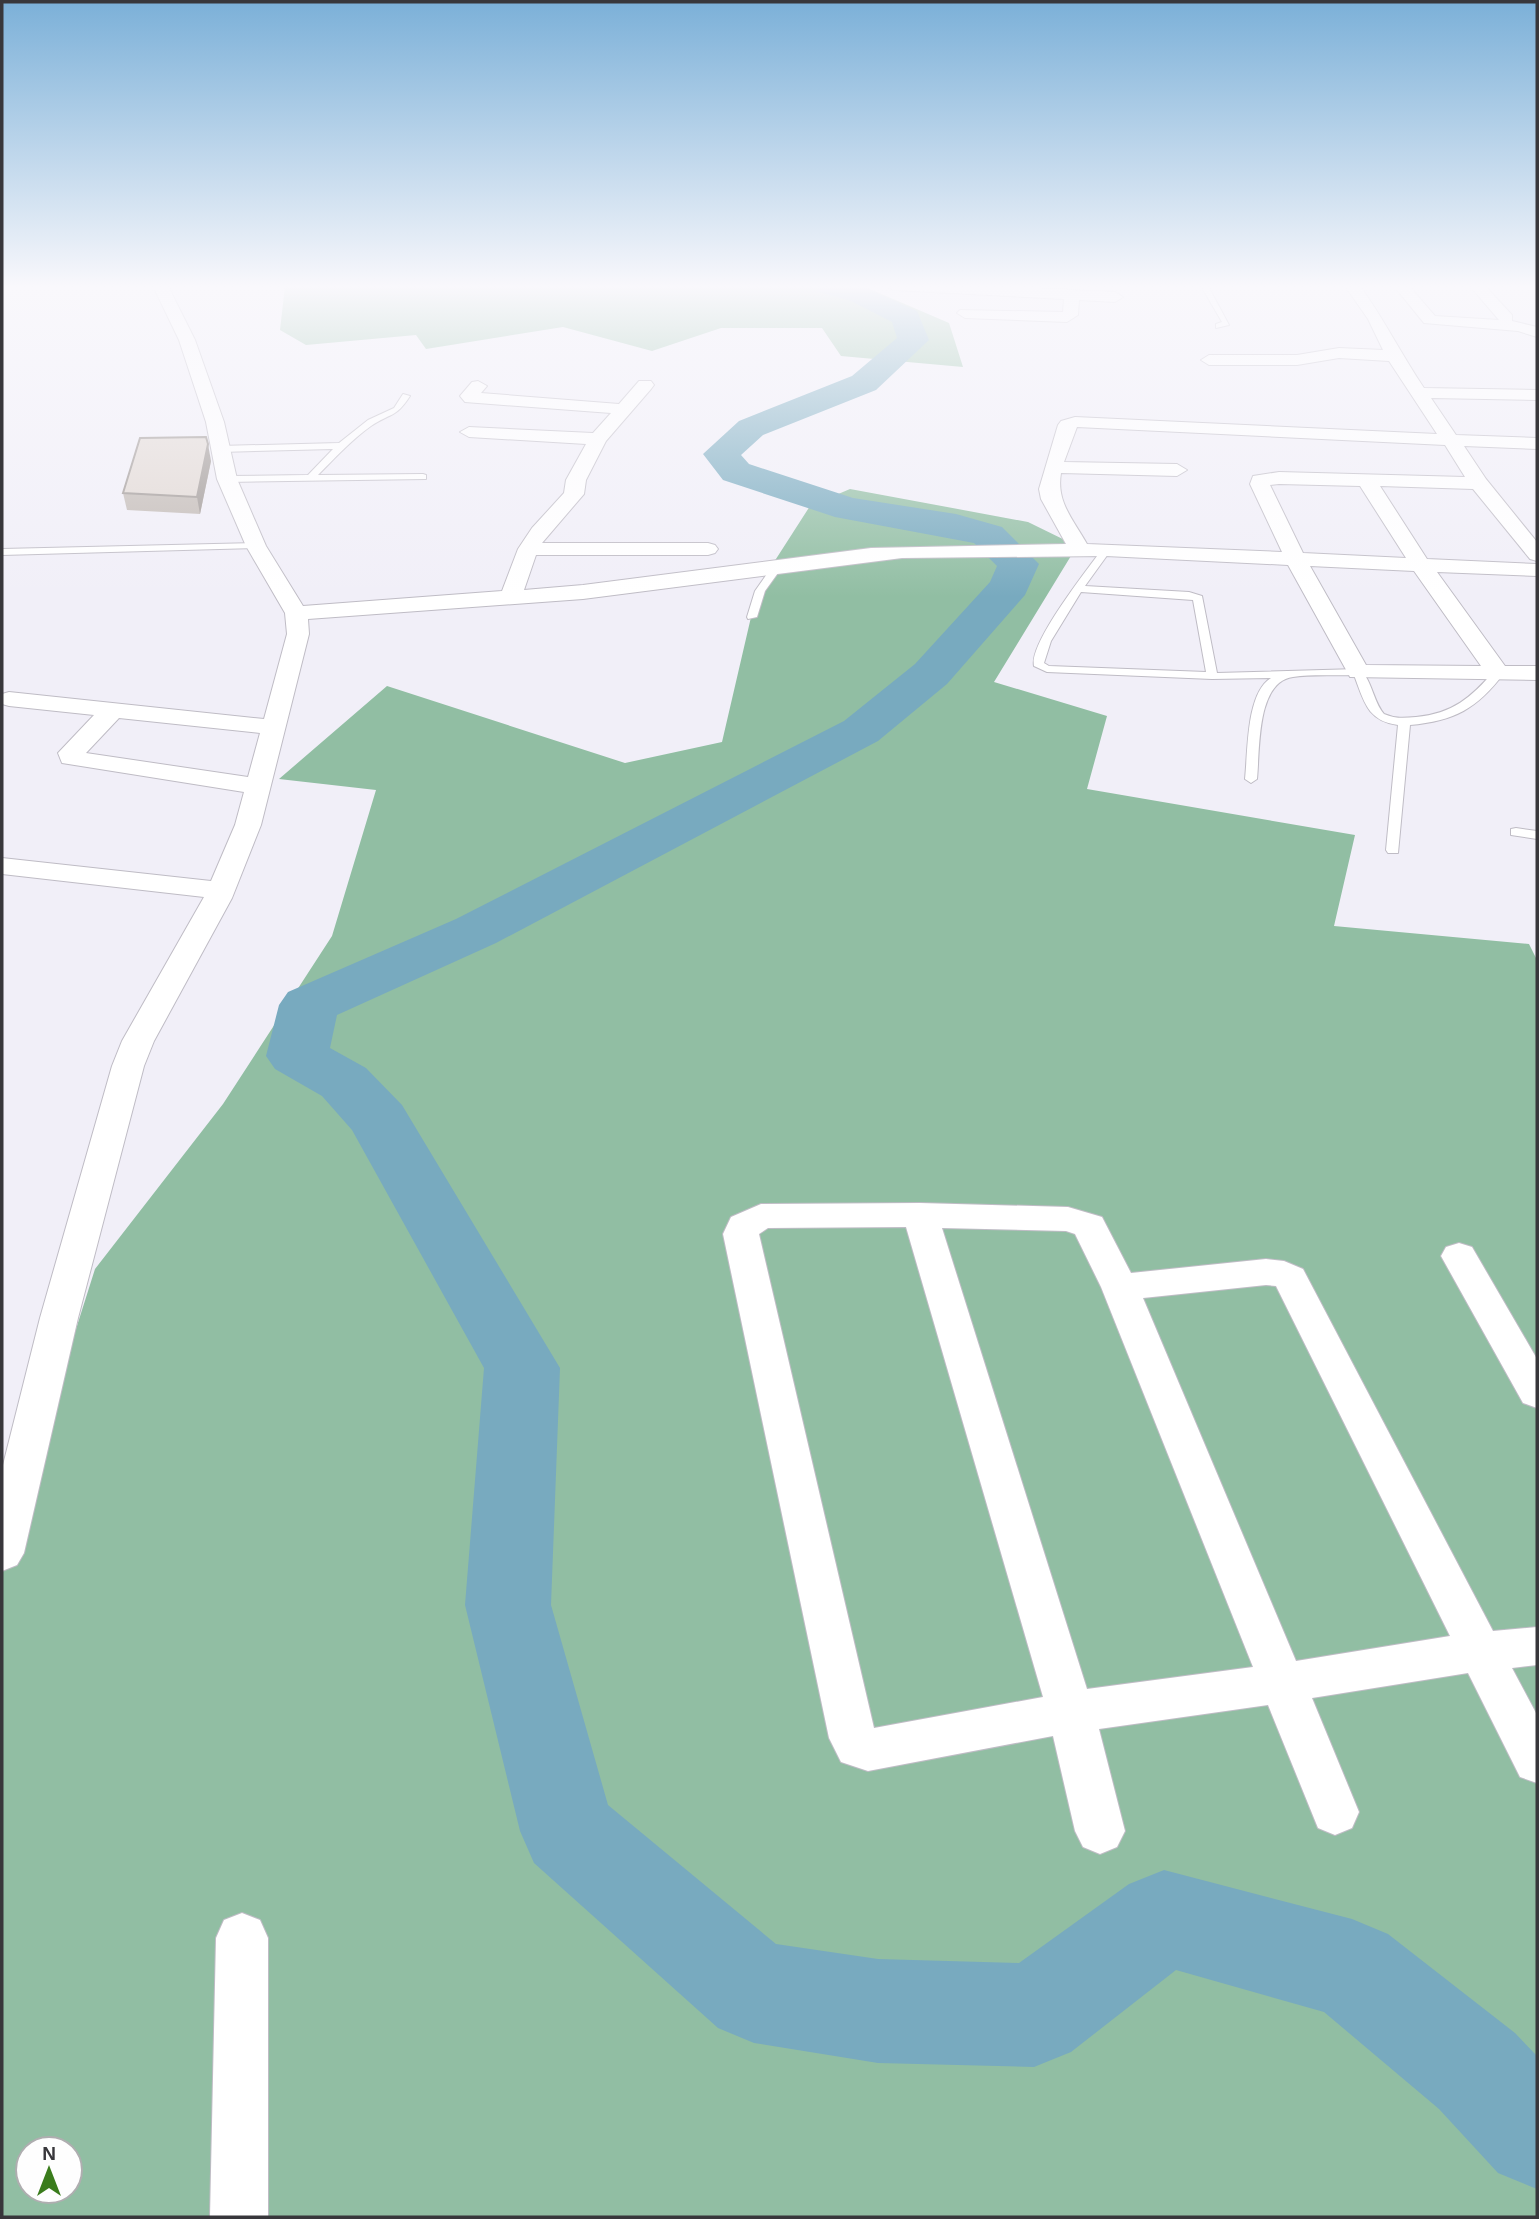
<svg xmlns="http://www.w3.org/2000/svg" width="1539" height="2219" font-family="Helvetica,sans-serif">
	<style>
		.forest { fill: #91bea3; fill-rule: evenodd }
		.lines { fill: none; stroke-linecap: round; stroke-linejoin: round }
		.river { fill: #78aabf; fill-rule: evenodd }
		.lane-casing { stroke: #bfbcc5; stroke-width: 2 }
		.street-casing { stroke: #bfbcc5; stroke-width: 2 }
		.lane { fill: #fff; fill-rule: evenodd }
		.street { fill: #fff; fill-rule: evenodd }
		.wall { fill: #c2bab5 }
		.shaded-wall { fill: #9e9794 }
		.building { fill: #e1d8d3; stroke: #9e9794; stroke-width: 2 }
	</style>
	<rect width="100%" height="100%" fill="#f1eff8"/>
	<path class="forest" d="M285 286H863L949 323 963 367 841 356 822 328H721L652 351 563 327 426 349 416 335 306 345 280 330Z
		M850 489 1028 522 1077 546 994 682 1107 716 1087 789 1355 835 1334 926 1529 944 1537 960V2217H2V1563L95 1269 223 1104 332 936 376 790 279 779 387 686 625 763 722 742 758 587 810 506ZM28 2149H70V2191H28Z"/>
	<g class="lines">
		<path class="river" d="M815 286H862L917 311 929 340 876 390 763 435 741 455 749 464 853 498 956 514 1002 527 1039 564 1025 595 947 684 878 741 496 943 337 1015 330 1048 366 1068 402 1105 560 1368 551 1605 608 1805 776 1944 878 1959 1019 1963 1129 1884 1164 1870 1352 1919 1388 1934 1515 2033 1537 2056V2189L1498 2173 1439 2109 1324 2012 1176 1970 1071 2052 1034 2067 878 2063 754 2043 718 2028 534 1863 520 1831 465 1605 484 1368 352 1130 322 1096 275 1069 266 1056 279 1005 288 992 456 919 844 721 915 664 990 582 997 566 974 543 835 517 723 480 703 454 739 421 852 376 897 338 892 322 851 301 819 292Z"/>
		<defs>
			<path id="lane" d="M1201 286H1208L1229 325 1216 328V324L1222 322Z
				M403 394 410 396C396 418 390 413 371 426 351 440 335 458 318 475L423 474 426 475V479L227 482 222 479 227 476 308 475 333 449 220 452 216 449 220 446 339 443 368 420 394 408Z
				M256 543 259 544V548L2 555V549Z
				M1106 547 1111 550 1085 586 1189 592 1202 596 1217 673 1358 669C1371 675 1373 702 1384 714 1395 719 1405 718 1416 717 1452 714 1472 697 1494 671H1502L1504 673C1477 709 1454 721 1410 725L1398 853H1388L1386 850 1398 725C1367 721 1364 701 1354 675 1334 676 1312 674 1293 677 1256 682 1260 750 1257 779L1251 783 1245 779C1248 752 1246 693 1271 678L1212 679 1047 672 1034 666C1029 643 1087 570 1103 548ZM1081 592 1193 600 1206 672 1049 666 1044 663 1051 641Z
				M774 564 783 566 765 591 757 617 748 619 747 617 755 591Z
				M1516 828 1537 831V839L1511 835V829Z"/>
			<path id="street" d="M153 286H168L195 340 224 422 237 479 266 546 303 606 502 591 518 549 532 528 564 493 566 480 586 444 469 437 460 432 469 427 593 433 611 413 465 402 460 396 472 382 478 381 487 386 481 393 619 404 639 381H651L654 385 651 389 606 441 586 480 584 494 542 543H708L715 545 718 549 715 553 708 555H536L524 590 583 585 871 548 1066 544 1041 499 1039 489 1058 425 1061 421 1075 417 1437 434 1389 361 1339 358 1297 365H1209L1201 360 1209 355H1297L1339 348 1383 350 1368 319 1345 286H1360C1384 319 1401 354 1424 388L1537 390V400L1431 398 1456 435 1537 438V449L1464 446 1486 479 1537 542V561L1530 559 1473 489 1380 486 1427 559 1537 564V576L1437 572 1505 666H1537V680L1350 677 1288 565 1106 556 902 558 583 599 308 619 309 634 261 825 232 898 154 1041 144 1066 78 1318 24 1553 17 1565 2 1571V1469L40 1318 112 1066 122 1041 204 897 2 874V858L211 881 235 825 244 792 62 763 58 753 94 715 9 706 2 704V694L9 692 264 719 287 634 285 613 246 546 217 479 206 422 179 340ZM1077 427 1445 445 1465 477 1279 472 1253 476 1250 484 1282 552 1087 544C1073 519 1056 502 1061 473L1177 476 1187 470 1177 464 1064 462ZM1279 484 1360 486 1406 558 1303 553 1270 485ZM1310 566 1414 571 1481 666 1366 665ZM119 718 260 733 248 777 86 753Z
				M886 286H989L1115 292 1123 297 1115 302 1079 300 1078 315 1067 322 965 318 957 313 960 310 1063 312 1064 299 893 290Z
				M1394 286H1409L1435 316 1499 320 1470 286H1485L1512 315V321L1537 327V337L1518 331 1424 323Z
				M920 1203 1068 1207 1102 1217 1131 1273 1266 1259 1284 1261 1303 1269 1493 1631 1537 1627V1665L1512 1668 1537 1715V1783L1520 1777 1468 1673 1312 1698 1359 1812 1352 1828 1335 1835 1318 1828 1268 1705 1099 1729 1125 1831 1117 1847 1100 1854 1083 1847 1075 1831 1053 1736 868 1771 841 1762 829 1738 723 1234 731 1217 761 1204ZM906 1227 1043 1697 874 1728 759 1234 768 1228ZM942 1228 1066 1231 1075 1234 1101 1287 1253 1667 1087 1689ZM1266 1285 1276 1286 1450 1636 1296 1661 1143 1298Z
				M1459 1243 1472 1247 1537 1359V1408L1523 1403 1441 1256 1446 1247Z
				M242 1913 260 1920 268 1938V2217H210L216 1938 224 1920Z"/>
		</defs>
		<use href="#lane" class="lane-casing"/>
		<use href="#street" class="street-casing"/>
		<use href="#lane" class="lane"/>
		<use href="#street" class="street"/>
	</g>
	<path class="wall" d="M211 461 200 514 127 510 123 493Z"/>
	<path class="shaded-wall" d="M208 444 211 461 200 514 197 497Z"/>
	<path class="building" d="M206 437 208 444 197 497 123 493 140 438Z"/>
	<linearGradient id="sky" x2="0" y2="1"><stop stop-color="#7bb0d8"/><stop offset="0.48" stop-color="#f9f8fc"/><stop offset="1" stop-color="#f9f8fc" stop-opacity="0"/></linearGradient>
	<rect width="1539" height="597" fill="url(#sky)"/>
	<rect width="1539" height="2219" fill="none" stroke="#38373b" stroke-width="7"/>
	<g transform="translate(49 2170)"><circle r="33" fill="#fefefe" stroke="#afaeb0" stroke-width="2"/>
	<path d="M0-5L12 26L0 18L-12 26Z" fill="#3a7c1c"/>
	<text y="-10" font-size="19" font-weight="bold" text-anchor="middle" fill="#38373b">N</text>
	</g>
</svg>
